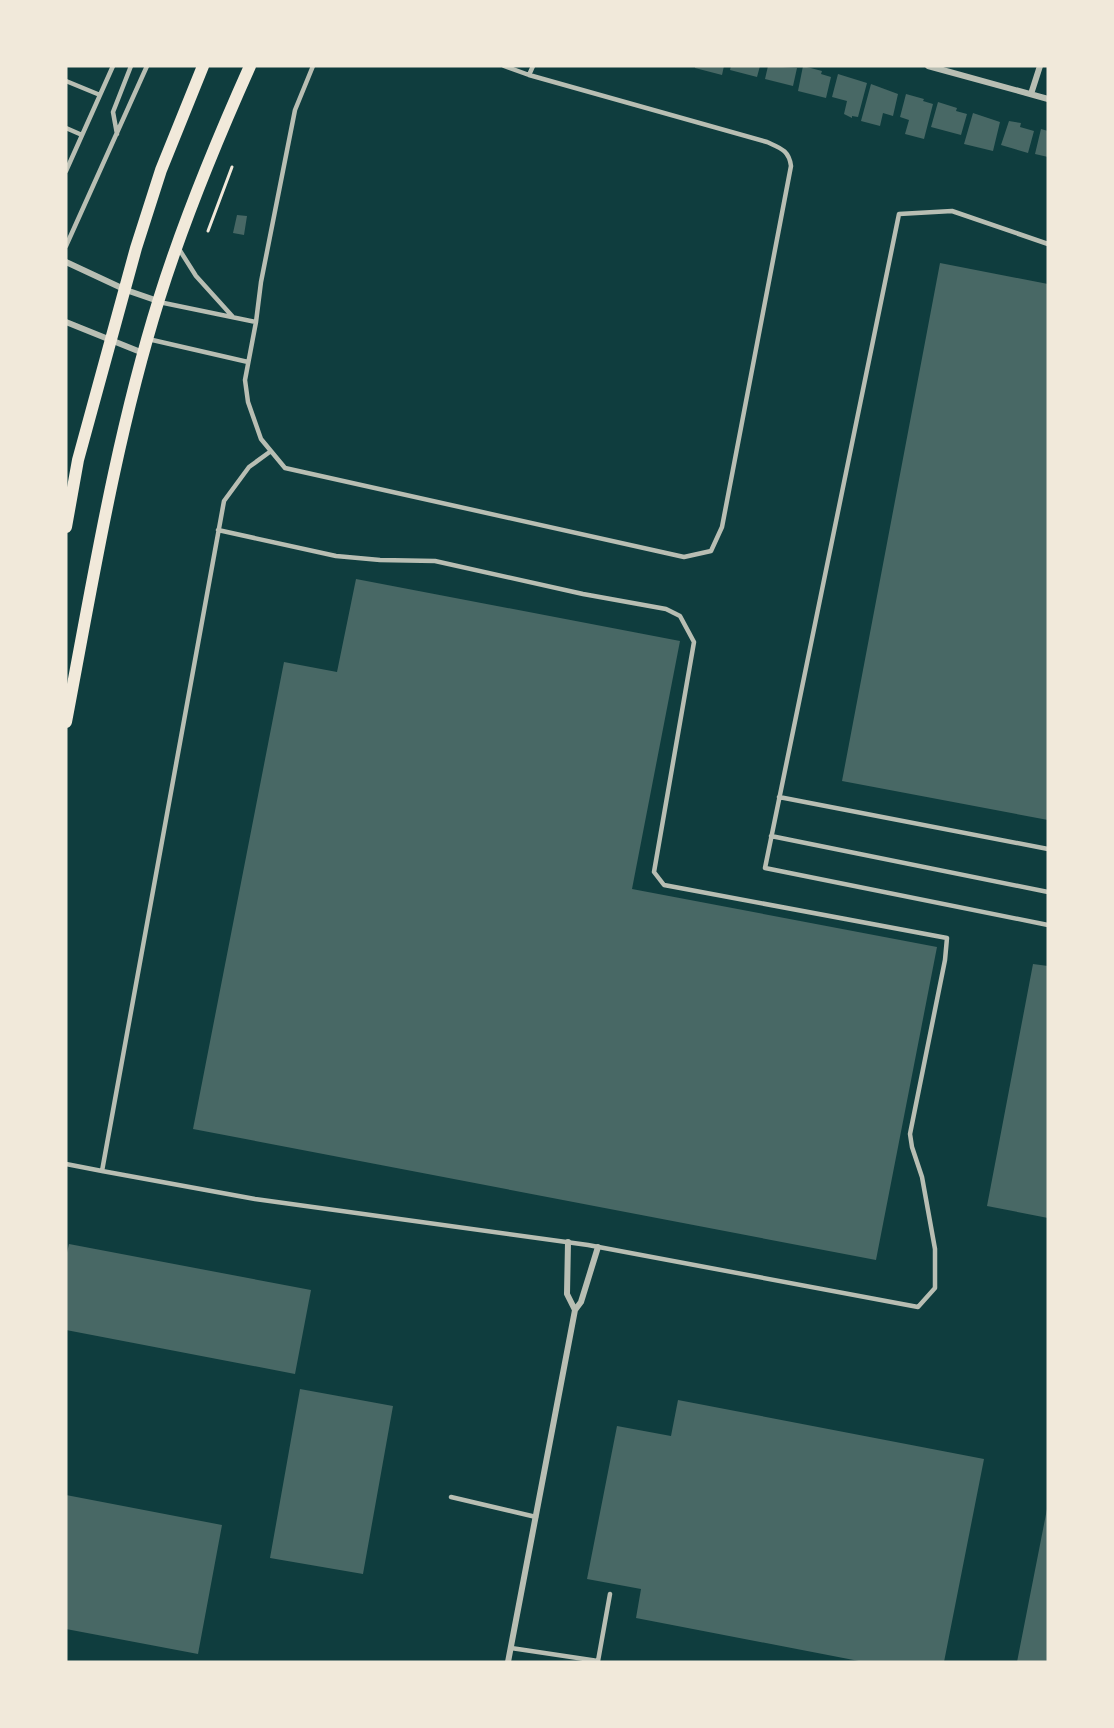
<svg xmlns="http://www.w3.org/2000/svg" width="1114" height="1728" font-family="'PT Sans Narrow',sans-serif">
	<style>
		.building { fill: #486865 }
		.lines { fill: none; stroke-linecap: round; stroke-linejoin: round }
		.path { stroke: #f1e9da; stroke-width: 3 }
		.service { stroke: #b8beb3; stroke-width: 4.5 }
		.minor { stroke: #b8beb3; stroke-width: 6 }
		.secondary { stroke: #f1e9da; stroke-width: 12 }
	</style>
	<rect width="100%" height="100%" fill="#0f3d3e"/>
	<path class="building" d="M695 66H724L722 75 695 68Z
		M731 66H760L757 77 730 70Z
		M768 66 797 68 793 86 765 79Z
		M803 66 822 71 821 74 831 77 826 98 798 91Z
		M838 74 867 83 858 117 852 116V118L844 114 847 101 832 97Z
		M871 84 898 94 893 116 883 113 880 126 861 121Z
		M906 94 924 99 923 101 933 104 924 139 905 134 909 120 900 117Z
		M938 102 957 108 956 111 967 114 961 135 931 127Z
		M973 113 1000 122 993 151 964 144Z
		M1009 121 1021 123 1020 127 1034 131 1028 153 1001 145Z
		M1041 129 1048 131V157L1035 154Z
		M237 215 247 216 244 235 233 233Z
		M940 263 1048 284V820L842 781Z
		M356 579 680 641 632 889 937 947 876 1260 193 1129 284 662 337 672Z
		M1033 964 1048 966V1218L987 1206Z
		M69 1244 311 1290 295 1374 66 1330V1257Z
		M300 1389 393 1406 363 1574 270 1558Z
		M678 1400 984 1459 944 1662H864L636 1618 641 1589 587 1579 617 1426 671 1436Z
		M66 1495 222 1525 198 1654 66 1629Z
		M1047 1509 1048 1662H1017Z"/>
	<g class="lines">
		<path class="path" d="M208 231 232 167"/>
		<path class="service" d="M313 66 295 110 261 282 256 322 245 380 248 402 261 439 285 468 684 557 711 551 722 527 791 166C789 150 780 148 767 142L529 75 533 66
			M504 66 529 75
			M66 81 100 95
			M66 128 82 135
			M117 134 113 112 131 66
			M66 171 113 66
			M1048 244 952 211 899 214 765 868 1048 925
			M66 246 147 66
			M179 249 196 276 233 317
			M159 302 256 322
			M148 339 248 362
			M779 797 1048 849
			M771 836 1048 892
			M66 1164 102 1171 224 501 249 467 271 451
			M102 1171 255 1199 588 1245 918 1307 935 1288V1249L922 1177 912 1147 910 1134 945 960 947 938 664 885 654 872 694 642 680 616 666 609 583 594 435 561 380 560 336 556 218 530
			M451 1497 536 1517
			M511 1648 598 1661 610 1594"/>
		<path class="minor" d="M928 66 1048 99
			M1031 94 1040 66
			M66 262 126 290 158 301
			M66 322 143 353
			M568 1242 567 1294 575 1310 581 1302 598 1247
			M508 1662 575 1310"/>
		<path class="secondary" d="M66 527 78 460 136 248 161 170 203 66
			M66 722C93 580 116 437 159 299 184 219 216 142 250 66"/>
	</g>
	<rect width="1114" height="1728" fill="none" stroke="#f1e9da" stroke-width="135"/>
</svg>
